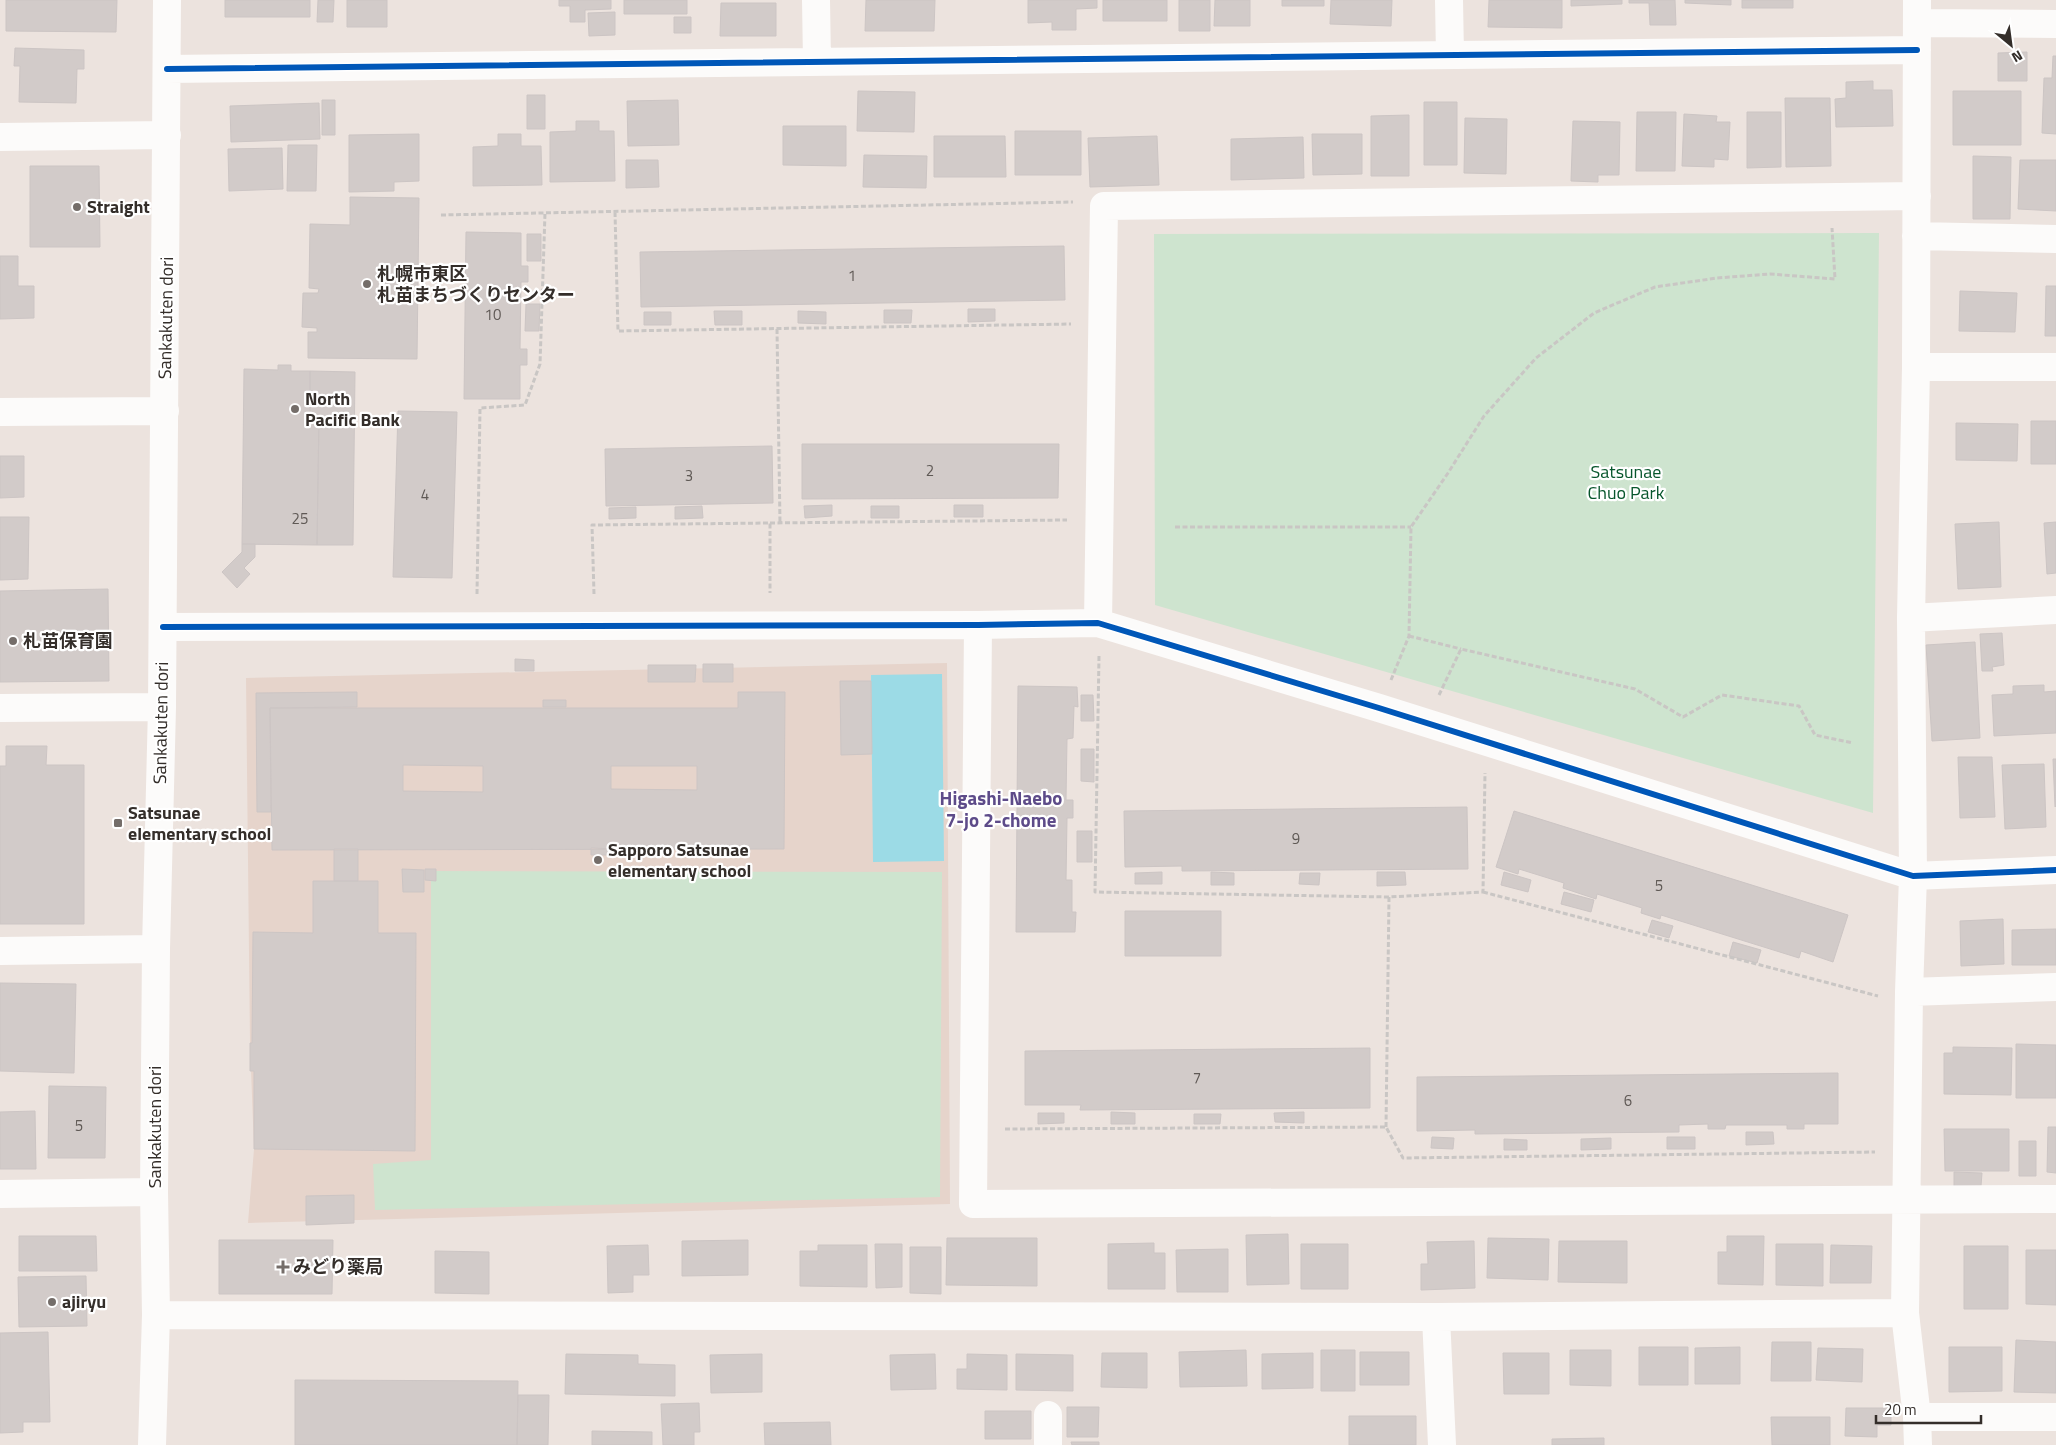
<svg xmlns="http://www.w3.org/2000/svg" width="2056" height="1445" font-family="'Titillium Web','Noto Sans JP',sans-serif">
	<style>
		.built { fill: #e6d4cb }
		.green { fill: #cee4cf }
		.water { fill: #9cdbe6 }
		.building { fill: #d2cbc9; stroke: #ccc5c4; fill-rule: evenodd }
		.lines { fill: none; stroke-linecap: round; stroke-linejoin: round }
		.path { stroke: #c9c6c4; stroke-width: 3; stroke-dasharray: 5 2.5; stroke-linecap: butt }
		.minor { stroke: #fcfbfa; stroke-width: 28 }
		.cycleway-casing { stroke: #fff; stroke-width: 9 }
		.cycleway { stroke: #0057b8; stroke-width: 6 }
		.poi-dot { fill: #746d69; stroke: #fff; stroke-width: 2 }
		.labels { text-anchor: middle; stroke-width: 4.5; stroke-linejoin: round; paint-order: stroke }
		.number-label { font-size: 15px; fill: #5f5955 }
		.poi-label { font-size: 18px; font-weight: bold; fill: #342e2a; stroke: #fff; text-anchor: start }
		.street-label { font-size: 18px; fill: #342e2a; stroke: #fff }
		.park-label { font-size: 18px; fill: #07562c; stroke: #fff }
		.neighbourhood-label { font-size: 19px; font-weight: bold; fill: #5d4b89; stroke: #fff }
	</style>
	<rect width="100%" height="100%" fill="#ece3de"/>
	<path class="built" d="M947 663 950 1204 248 1223 254 1149 250 1043 246 678Z"/>
	<path class="green" d="M1879 233 1873 813 1155 605 1154 234Z
		M431 871 942 872 940 1197 375 1210 373 1164 431 1160Z"/>
	<path class="water" d="M942 674 944 861 873 862 871 675Z"/>
	<path class="building" d="M6 0H117L116 32 6 31Z
		M225 0H310V17H225Z
		M318 0H334L333 22H317Z
		M347 0H387V27H347Z
		M559 0H611V9L585 10V22H570V6H559Z
		M624 0H687V14H624Z
		M866 0H935L934 31H865Z
		M1028 0H1097V8L1076 9V30H1052V22L1028 23Z
		M1103 0H1167V21H1103Z
		M1179 0H1210V31H1179Z
		M1215 0H1250V26H1214Z
		M1282 0H1324V6H1282Z
		M1331 0H1392L1391 26 1330 24Z
		M1489 0H1562V28L1488 27Z
		M1571 0H1622V4L1571 6Z
		M1629 0H1675L1676 25H1650L1649 3H1629Z
		M1685 0H1731V5L1685 3Z
		M1742 0H1793V8H1742Z
		M721 3H776V36H720Z
		M615 12V35L589 36 588 13Z
		M674 17H691V33H674Z
		M15 48 84 50V69H77L76 103 19 102 20 66H14Z
		M2027 52V81H1998V53Z
		M2053 56H2056V134L2042 133 2044 78H2052Z
		M1873 81V90H1892L1893 126 1836 127 1835 99 1846 98V82Z
		M858 91 915 92 914 132 857 131Z
		M1953 91H2021V145H1953Z
		M527 95H545V129H527Z
		M1785 98H1830L1831 166 1786 167Z
		M322 100H335V135H322Z
		M678 100 679 145 628 146 627 101Z
		M1424 102H1457V165H1424Z
		M319 103 320 139 231 142 230 106Z
		M1637 112H1676L1675 171H1636Z
		M1747 112H1781V167L1747 168Z
		M1684 114 1717 116 1716 122H1730L1728 160 1714 159V167L1682 166Z
		M1409 115V176H1371V116Z
		M1465 118 1507 119 1506 174 1464 173Z
		M576 121H599V131H614L615 181 550 182V132L576 131Z
		M1573 121 1620 122 1619 175H1598V182L1571 181Z
		M783 126H846V166L783 165Z
		M1015 131H1081V175H1015Z
		M419 134V181L394 182V191L349 192V135Z
		M498 134H521V146H541L542 185 473 186V147L498 146Z
		M1312 134H1362V174L1313 175Z
		M934 136H1005L1006 177H934Z
		M1157 136 1159 185 1090 187 1088 138Z
		M1303 137 1304 178 1231 180V139Z
		M288 145H317L316 191H287Z
		M282 148 283 189 229 191 228 149Z
		M864 155 927 156 926 188 863 187Z
		M1973 156 2011 157 2010 219H1973Z
		M626 160H658L659 187 626 188Z
		M2020 160H2056V211L2018 209Z
		M30 166H99L100 247H30Z
		M350 197 419 198 417 359 308 358V332H317V328L302 327 303 293H318L319 289 309 288 310 224 350 225Z
		M466 232 521 233V266H528V282H521L520 349H527V365H520V399H464Z
		M527 234H541V261H527Z
		M1064 246 1065 300 641 307 640 252Z
		M0 256H18V286H34V318L0 319Z
		M2046 286H2056V336H2045Z
		M1960 291 2017 293 2015 332 1959 331Z
		M526 304H540L539 331H525Z
		M968 309H995V321L968 322Z
		M884 310H912L911 323H884Z
		M714 311H742V325H715Z
		M798 311 826 312V324L798 323Z
		M644 312H671V325H644Z
		M278 365H291V371H310V417L319 416 317 545 242 544 244 369 278 370Z
		M310 371 355 372 353 545H317L319 416 310 417Z
		M398 411 457 412 452 578 393 577Z
		M2031 421H2056V464H2031Z
		M1956 423 2018 424 2017 461 1956 460Z
		M802 444H1059L1058 498 802 499Z
		M772 446 773 503 606 506 605 449Z
		M0 456H24V497L0 498Z
		M832 505V516L805 518 804 506Z
		M954 505H983V517H954Z
		M702 506 703 518 675 519V507Z
		M871 506H899V518H871Z
		M636 507V518L609 519V508Z
		M0 517H29L28 579 0 580Z
		M1999 522 2001 587 1958 589 1955 524Z
		M2056 522V573L2047 574 2044 523Z
		M242 544H255V557L244 568 250 574 237 588 222 572 242 552Z
		M108 589 109 681 0 682V591Z
		M2002 633 2004 665 1992 667 1993 671H1982L1980 634Z
		M1975 642 1980 738 1932 741 1926 645Z
		M515 659 534 660V671H515Z
		M703 664H733V682H703Z
		M648 665H696L695 682H648Z
		M840 681H871L872 754 841 755Z
		M2044 685V692L2056 691V733L1994 736 1992 695 2013 694V686Z
		M1018 686 1077 687 1078 707 1074 706 1073 738 1067 739 1066 800H1073V818H1067L1066 880H1072V912H1076L1075 932H1016Z
		M357 692V707L270 708 271 812H257L256 693Z
		M738 692H785L784 849 272 850 270 708H738ZM403 765 483 766V792L403 791ZM611 766H697V790L611 789Z
		M1081 695H1093L1094 721H1081Z
		M543 700H566V707H543Z
		M6 746H47L46 765H84V924H0V766H6Z
		M1081 749H1094V782L1081 781Z
		M1958 757H1992L1995 817 1960 818Z
		M2053 759H2056V806L2055 807Z
		M2044 764 2046 827 2005 829 2002 765Z
		M1467 807 1468 869 1182 871V866L1125 867 1124 811Z
		M1514 811 1848 915 1833 962 1801 951 1799 958 1661 915 1660 919 1641 913 1642 908 1597 894 1596 899 1563 888 1564 883 1519 869 1518 874 1496 867Z
		M1077 831H1092V862H1077Z
		M591 848 613 849V855H591Z
		M334 849H358V881H334Z
		M402 869 424 870V892H403Z
		M425 869H436V881L425 880Z
		M1162 872V884H1135V873Z
		M1211 872 1234 873V885H1211Z
		M1377 872H1405L1406 885 1377 886Z
		M1504 872 1531 880 1528 892 1501 885Z
		M1300 873H1320L1319 885 1299 884Z
		M313 881H378V933H416L415 1151 254 1149V1071H250V1043H252L253 932 313 933Z
		M1564 892 1594 900 1591 912 1561 904Z
		M1125 911H1221V956H1125Z
		M2003 919 2004 964 1961 966 1960 921Z
		M1652 920 1673 926 1669 938 1648 932Z
		M2056 929V965H2012V930Z
		M1733 942 1761 950 1757 963 1729 956Z
		M0 983 76 984 74 1073 0 1071Z
		M2016 1044 2056 1045V1098H2016Z
		M1953 1047 2012 1048 2011 1095 1944 1094V1053H1953Z
		M1370 1048V1108L1080 1110 1081 1105H1025V1051Z
		M1838 1073V1124H1804V1129H1787V1125H1726L1725 1129H1708V1124L1679 1125V1132L1475 1134V1130L1417 1131V1077Z
		M49 1086 106 1087 105 1158H48Z
		M35 1111 36 1169H0V1112Z
		M1111 1112 1135 1113V1124H1111Z
		M1304 1112V1123L1275 1122 1274 1113Z
		M1038 1113H1064V1123L1038 1124Z
		M1194 1114H1221L1220 1124H1194Z
		M2048 1127H2056V1173L2047 1172Z
		M1944 1129H2009V1171H1945Z
		M1746 1132H1773L1774 1144 1746 1145Z
		M1432 1137 1454 1138 1453 1149 1431 1148Z
		M1667 1137H1695V1149H1667Z
		M1611 1138V1149L1581 1150V1139Z
		M1504 1139 1527 1140V1150H1504Z
		M2019 1141H2036V1176H2019Z
		M1954 1172 1982 1173 1981 1186H1954Z
		M354 1195V1223L306 1225V1196Z
		M1288 1234 1289 1284 1247 1285 1246 1235Z
		M19 1236H96L97 1271H19Z
		M1727 1236H1764L1763 1285 1718 1284V1252H1727Z
		M947 1238H1037V1286L946 1285Z
		M1488 1238 1549 1239 1548 1280 1487 1278Z
		M219 1240H333L332 1294H219Z
		M748 1240V1275L682 1276V1241Z
		M1474 1241 1475 1288 1421 1290V1264H1428L1427 1242Z
		M1559 1241H1627V1283L1558 1282Z
		M1154 1243V1253H1165V1289H1108V1244Z
		M875 1244H902V1287L876 1288Z
		M1301 1244H1348V1289H1301Z
		M1776 1244H1823V1286L1776 1285Z
		M648 1245 649 1275H633V1292L608 1293 607 1246Z
		M818 1245H867V1287L800 1286V1251H818Z
		M1831 1245 1872 1246 1871 1283H1830Z
		M1964 1246H2008V1309H1964Z
		M910 1247H941V1294L910 1293Z
		M1228 1249V1292H1177L1176 1250Z
		M2026 1250H2056V1305L2026 1304Z
		M435 1251 489 1252V1294L435 1293Z
		M86 1276 87 1326 19 1327 18 1277Z
		M48 1332 50 1422H23V1432L0 1433V1333Z
		M2016 1340 2056 1342V1393L2014 1392Z
		M1772 1342H1811V1381H1771Z
		M1639 1347H1688V1385H1639Z
		M1740 1347V1384H1695V1348Z
		M1949 1347H2002V1391L1949 1392Z
		M1818 1348 1863 1349 1862 1382 1816 1380Z
		M1246 1350 1247 1386 1180 1387 1179 1352Z
		M1321 1350H1355V1391H1321Z
		M1570 1350H1611V1386L1570 1385Z
		M1360 1352H1409V1385H1360Z
		M1102 1353H1147V1388L1101 1387Z
		M1313 1353V1388L1262 1389V1354Z
		M1503 1353H1549V1394H1504Z
		M566 1354 638 1355V1364L675 1365V1396L565 1394Z
		M762 1354V1392L711 1393 710 1355Z
		M935 1354 936 1389 891 1390 890 1355Z
		M967 1354 1007 1355V1390L957 1389V1369H967Z
		M1016 1354 1073 1355V1391L1016 1390Z
		M295 1380 518 1381 517 1445H295Z
		M518 1395H549L548 1445H517Z
		M699 1403 700 1432H694V1445H663L661 1404Z
		M1067 1407H1099L1098 1437H1067Z
		M1846 1408H1891V1425H1877V1437L1845 1436Z
		M985 1411H1031V1439H985Z
		M1349 1416H1416V1445H1349Z
		M1771 1417H1830V1445H1772Z
		M830 1422 831 1445H765L764 1423Z
		M592 1431 652 1432V1445H592Z
		M1604 1438V1445H1552V1439Z
		M1071 1442H1099V1445H1072Z"/>
	<g class="lines">
		<path class="path" d="M615 212 618 331 1071 324
			M441 215 1073 202
			M777 329 780 523
			M770 523 1067 520
			M1175 527H1411
			M477 594 480 408 525 405 540 364 545 213
			M594 594 592 525 770 523V593
			M1409 636 1461 649
			M1099 656 1095 892 1389 897
			M1391 680 1409 636 1411 527 1448 473 1484 416 1536 358 1594 313 1655 287 1717 278 1770 274 1835 279 1832 228
			M1439 695 1461 649 1635 689 1683 717 1722 695 1799 706 1815 735 1853 743
			M1483 892 1878 996
			M1386 1127 1389 897 1483 892 1485 773
			M1005 1129 1386 1127 1403 1158 1875 1152"/>
		<path class="minor" d="M816 0 817 61
			M1449 0 1450 55
			M1917 0 1916 367 1911 618 1913 876 1909 992 1905 1313 1917 1417 1918 1445
			M1917 23 2056 24
			M167 69 1917 50
			M0 137 167 135
			M1916 236 2056 239
			M1916 367H2056
			M0 412 165 411
			M1911 618 2056 610
			M1098 623 1104 206 1917 196
			M978 625 973 1204 2056 1199
			M163 627 978 625 1098 623 1379 708 1913 876 2056 870
			M0 708 162 707
			M0 951 156 949
			M1909 992 2056 987
			M0 1194 154 1192
			M156 1315 1436 1317 1905 1313
			M1436 1317 1442 1445
			M1048 1415V1445
			M1917 1417H2056
			M152 1445 156 1315 154 1192 156 949 162 707 167 0"/>
		<defs>
			<path id="cycleway" d="M167 69 1917 50
				M163 627 978 625 1098 623 1379 708 1913 876 2056 870"/>
		</defs>
		<use href="#cycleway" class="cycleway-casing"/>
		<use href="#cycleway" class="cycleway"/>
	</g>
	<g class="poi-dot">
		<circle cx="77" cy="207" r="5"/>
		<circle cx="367" cy="284" r="5"/>
		<circle cx="295" cy="409" r="5"/>
		<circle cx="13" cy="641" r="5"/>
		<rect x="113" y="818" width="10" height="10" rx="2.5"/>
		<circle cx="598" cy="860" r="5"/>
		<path d="M280.5 1259.5h5v5h5v5h-5v5h-5v-5h-5v-5h5z"/>
		<circle cx="52" cy="1302" r="5"/>
	</g>
	<g class="labels">
		<g class="number-label">
			<text x="852" y="281">1</text>
			<text x="493" y="320">10</text>
			<text x="930" y="476">2</text>
			<text x="689" y="481">3</text>
			<text x="425" y="500">4</text>
			<text x="300" y="524">25</text>
			<text x="1296" y="844">9</text>
			<text x="1659" y="891">5</text>
			<text x="1197" y="1083">7</text>
			<text x="1628" y="1106">6</text>
			<text x="79" y="1131">5</text>
		</g>
		<g class="poi-label">
			<text x="87" y="213">Straight</text>
			<text x="377" y="280">札幌市東区<tspan x="377" dy="21">札苗まちづくりセンター</tspan></text>
			<text x="305" y="405">North<tspan x="305" dy="21">Pacific Bank</tspan></text>
			<text x="23" y="647">札苗保育園</text>
			<text x="128" y="819">Satsunae<tspan x="128" dy="21">elementary school</tspan></text>
			<text x="608" y="856">Sapporo Satsunae<tspan x="608" dy="21">elementary school</tspan></text>
			<text x="293" y="1273">みどり薬局</text>
			<text x="62" y="1308">ajiryu</text>
		</g>
		<g class="street-label">
			<text transform="translate(166 318) rotate(-89)" y="6">Sankakuten dori</text>
			<text transform="translate(161 723) rotate(-89)" y="6">Sankakuten dori</text>
			<text transform="translate(155 1127) rotate(-90)" y="6">Sankakuten dori</text>
		</g>
		<g class="park-label">
			<text x="1626" y="478">Satsunae<tspan x="1626" dy="21">Chuo Park</tspan></text>
		</g>
		<g class="neighbourhood-label">
			<text x="1001" y="805">Higashi-Naebo<tspan x="1001" dy="22">7-jo 2-chome</tspan></text>
		</g>
	</g>
	<g transform="translate(2011 45) rotate(151)" stroke="#ffffff" stroke-width="4" paint-order="stroke">
	<path d="M0-4L9 19L0 12L-9 19Z" fill="#342e2a"/>
	<text y="-8" font-size="14" font-weight="bold" text-anchor="middle" fill="#342e2a">N</text>
	</g>
	<path d="M1876 1415v8h105v-8" fill="none" stroke="#342e2a" stroke-width="2.5"/>
	<text x="1884" y="1415" font-size="15" fill="#342e2a" stroke="#ffffff" stroke-width="4" paint-order="stroke">20 m</text>
</svg>
